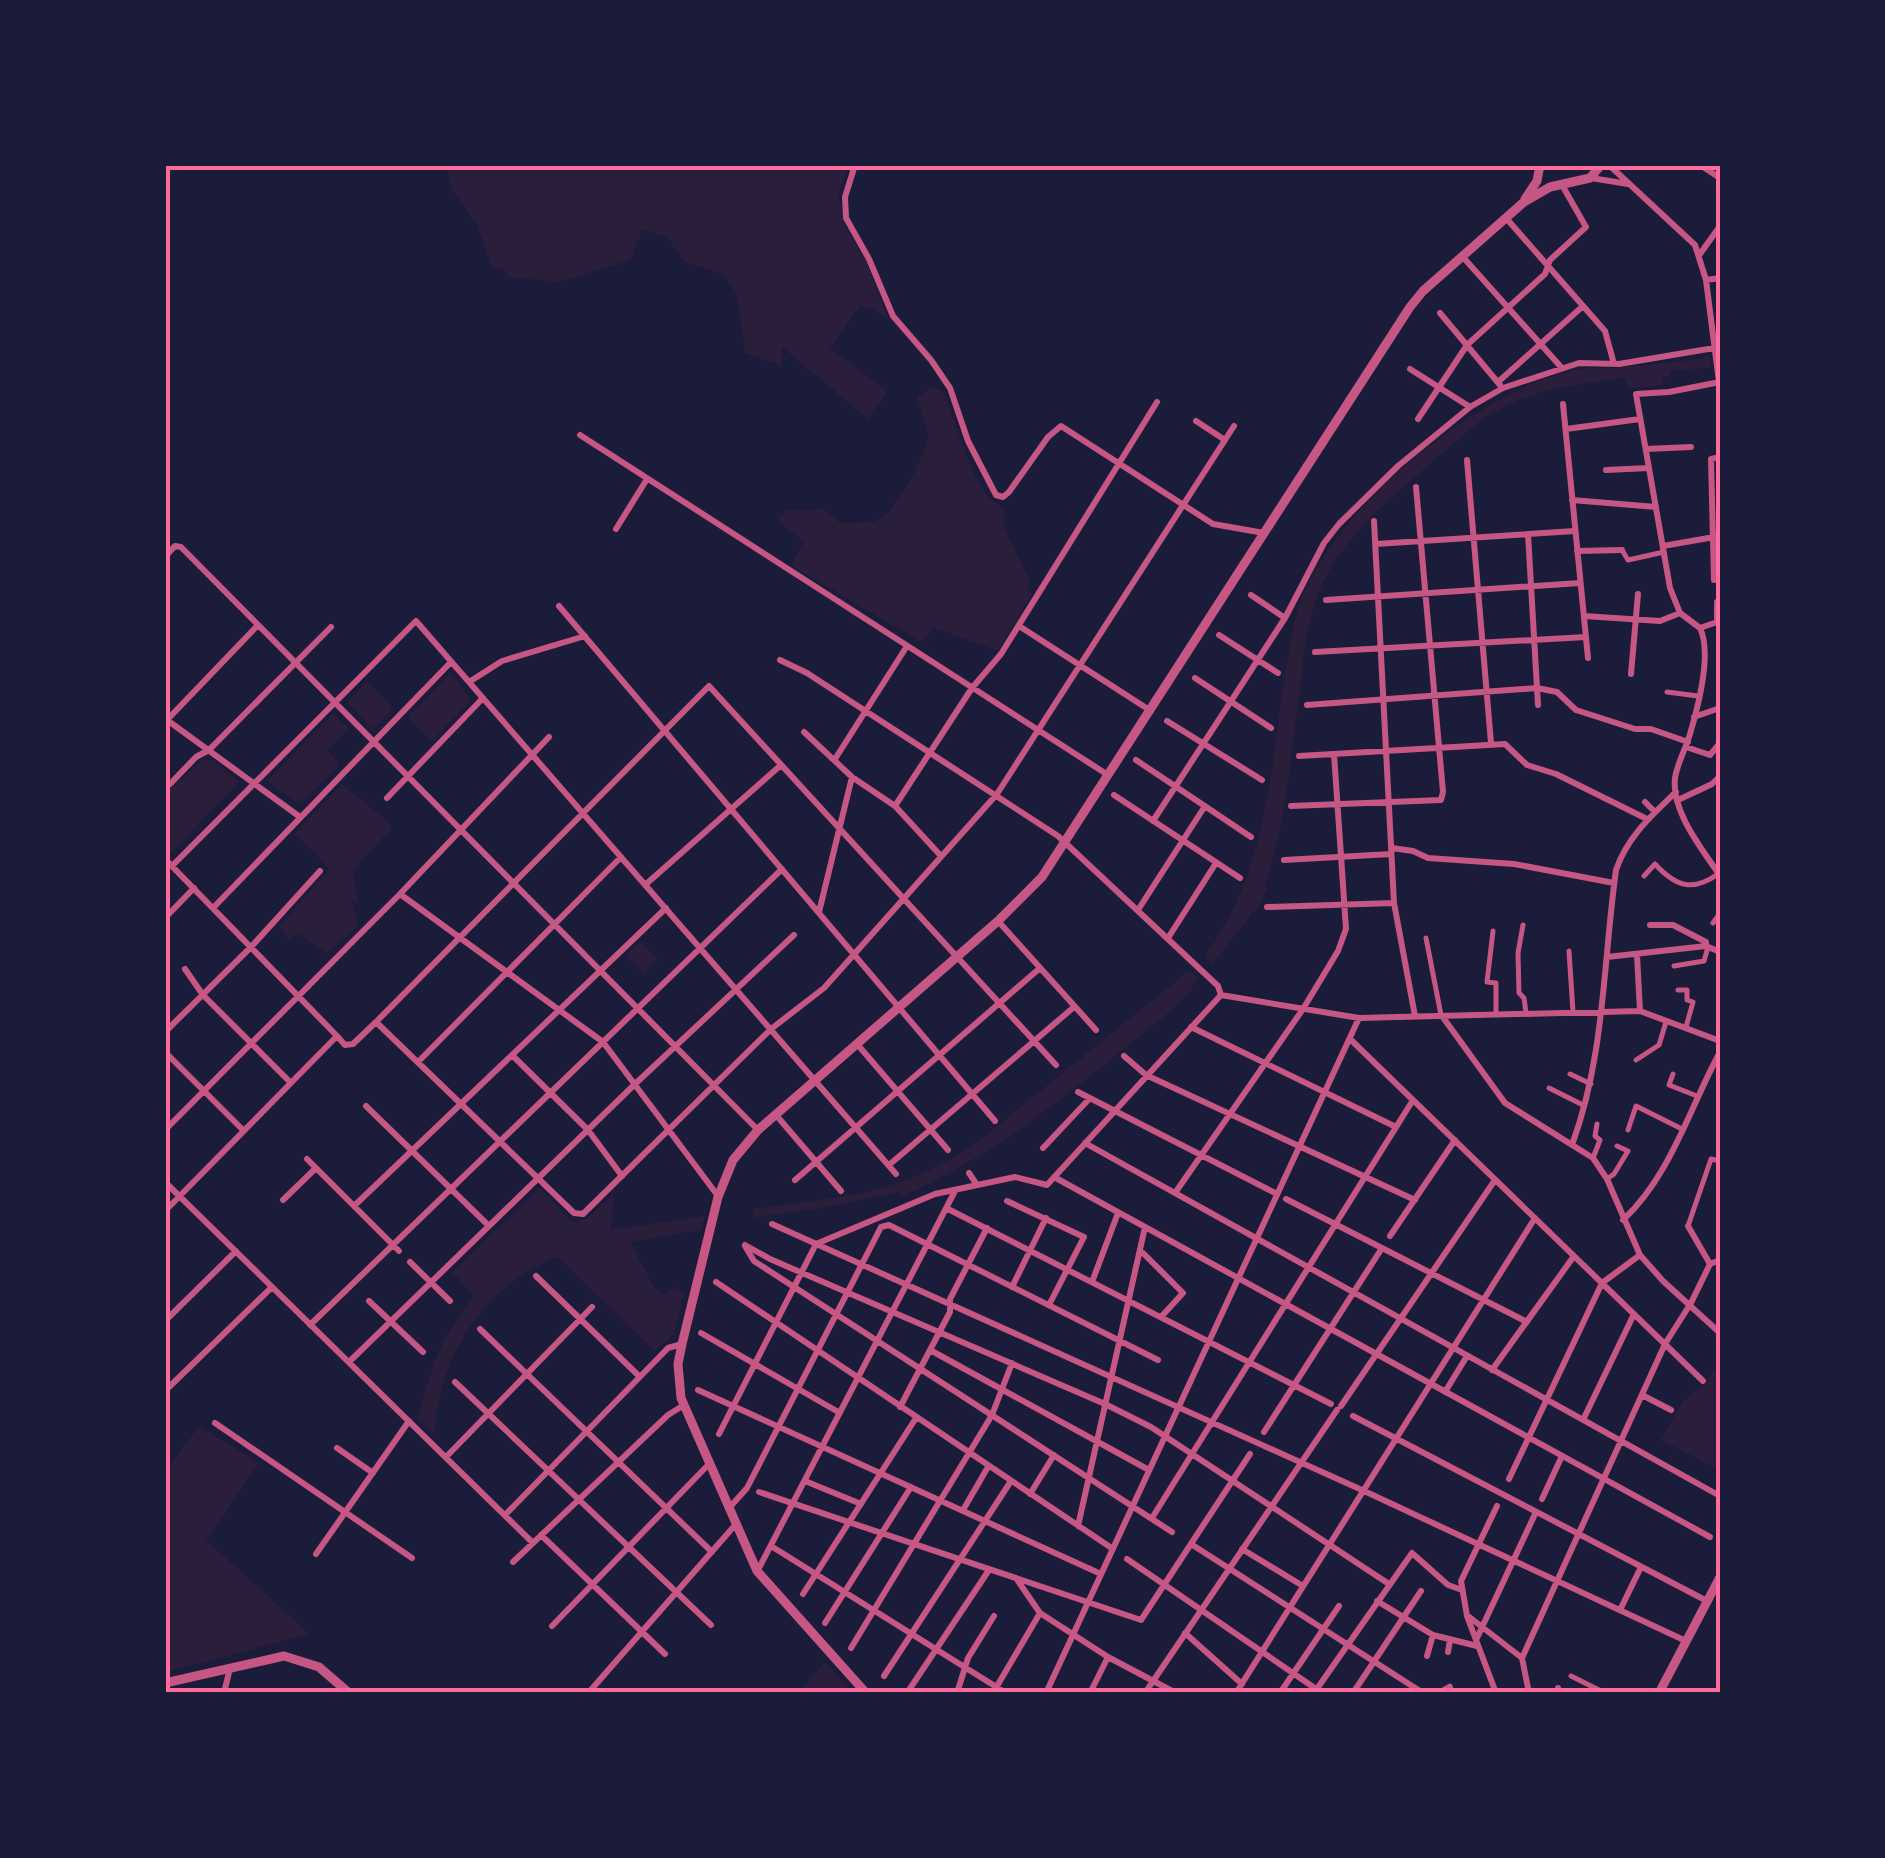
<svg xmlns="http://www.w3.org/2000/svg" width="1885" height="1858" font-family="'PT Sans',sans-serif">
	<style>
		.green { fill: #2a1e3b }
		.lines { fill: none; stroke-linecap: round; stroke-linejoin: round }
		.pedestrian { stroke: #c65784; stroke-width: 5 }
		.minor { stroke: #c65784; stroke-width: 6 }
		.tertiary { stroke: #c65784; stroke-width: 9 }
		.neatline { fill: none; stroke: #ff6b9d; stroke-width: 4 }
	</style>
	<rect width="100%" height="100%" fill="#1b1b3a"/>
	<path class="green" d="M445 165H849L839 192 843 223 866 260 887 316 904 331 872 308 860 306 830 348 887 391 868 419 782 347 781 366 745 353 737 294 723 274 684 262 667 237 642 230 631 260 559 282 509 277 502 269 493 268 476 223 454 193Z
		M1708 354 1712 367 1670 371V376L1663 377 1664 385 1628 389 1625 378C1582 383 1540 388 1500 409 1478 420 1464 435 1446 450 1395 495 1335 539 1314 606 1306 630 1304 657 1301 682 1292 745 1286 826 1265 885H1269L1256 913 1253 912 1213 964 1204 957C1278 857 1269 741 1294 624 1316 520 1474 391 1575 370 1588 367 1601 369 1613 368 1643 366 1674 362 1704 358Z
		M933 386 944 392C954 418 969 468 983 490 993 505 1010 505 1004 528L1031 583 1026 587 1032 594 998 651 933 627 921 642 791 565 804 541 782 525 778 517 788 510 824 509 840 523 875 522 888 513 915 472 929 437 917 397Z
		M450 673 471 700 432 741 408 717Z
		M368 681 393 709 373 730 347 702Z
		M333 714 349 728 328 751 340 765 299 804 267 781Z
		M204 759 213 760 239 782 172 852 165 844V793Z
		M342 784 385 819 392 828 353 870 358 901 352 902 358 925 327 953 299 934 289 941 279 926 329 870 322 859 294 834Z
		M641 941 658 959 644 973 626 955Z
		M1189 971 1199 978 1192 985 1194 989 1172 1010C1088 1077 1002 1154 902 1196L900 1192 828 1207 754 1218 753 1209C806 1201 867 1197 916 1176 936 1168 954 1157 972 1146Z
		M540 1188 570 1220 577 1222 587 1218 614 1194 611 1230 705 1216 701 1230 630 1242 655 1289 663 1295 675 1287 684 1294 674 1334 655 1351 558 1257C486 1283 436 1359 435 1435L417 1420C432 1367 439 1339 474 1296L452 1272Z
		M1720 1364V1470L1661 1440 1683 1401 1708 1382 1706 1380Z
		M199 1426 259 1463 206 1540 310 1634 165 1672V1473Z
		M824 1662 854 1693H799Z"/>
	<g class="lines">
		<path class="pedestrian" d="M1622 550 1628 560 1664 552
			M1667 692 1698 696
			M1644 876 1655 864C1676 887 1693 892 1718 874
			M1713 923 1720 913
			M1523 925 1518 953 1519 993 1524 998 1526 1013
			M1493 931 1487 982 1496 983V1014
			M1426 938 1441 1015
			M1569 951 1573 1012
			M1674 966 1704 961 1708 947
			M1678 990H1687V1000L1693 1002 1686 1027
			M1636 1060 1659 1045 1666 1022
			M1570 1074 1591 1084
			M1673 1074 1669 1085 1697 1096
			M1549 1088 1583 1105
			M1628 1130 1636 1106 1682 1129
			M1593 1158 1600 1140 1595 1136 1597 1124
			M1607 1179 1614 1174 1628 1151 1617 1146
			M1688 1226 1711 1159 1720 1161
			M1571 1676 1605 1693
			M1438 1693 1450 1686 1452 1693"/>
		<path class="minor" d="M855 165 845 197 846 218 869 259 893 316 931 360 950 388 968 441 996 495 1003 497 1009 492 1048 437 1061 426 1213 524 1264 533
			M1609 165 1695 245 1706 280 1719 382
			M1700 165 1720 178
			M1591 178 1628 184
			M1506 218 1605 331 1614 364
			M1700 254 1720 226
			M1462 256 1561 367
			M1706 280 1720 278
			M1440 313 1500 385
			M1410 369 1470 407
			M1498 382 1583 306
			M1563 404 1588 658
			M1418 419 1467 345 1545 274 1550 260 1586 227 1562 185
			M1196 421 1225 440
			M1566 429 1640 419
			M580 435 1108 775
			M1646 449 1691 447
			M1467 460 1491 743
			M1606 470 1649 468
			M1572 500 1656 507
			M1374 521 1394 903 1415 1016
			M616 529 647 479
			M1528 534 1538 705
			M1376 544 1575 531
			M1663 546 1720 536
			M1577 551 1622 550
			M165 557 175 546 181 547 758 1130
			M1714 580 1711 459 1720 457
			M1251 595 1285 618
			M1326 600 1580 583
			M1717 602V621
			M559 606 995 1121
			M1584 616 1660 621 1680 613
			M1019 626 1151 711
			M1700 628 1680 613 1670 588 1636 394 1669 392 1720 382
			M1700 628C1712 653 1698 707 1690 734 1686 748 1677 764 1675 778 1671 812 1703 850 1720 876
			M1700 628 1720 621
			M1219 635 1278 673
			M1315 652 1586 637
			M780 660 807 673 1058 836 1218 986 1221 995
			M1631 674 1638 594
			M1195 678 1271 728
			M469 682 502 661 585 636
			M1307 705 1537 688 1557 692 1576 710 1635 729H1651L1688 742
			M1694 717 1720 708
			M167 720 300 817
			M166 721 258 625
			M1167 721 1262 780
			M804 732 852 777 895 806 941 856
			M1686 747 1710 755 1720 743
			M1299 756 1505 744 1527 765 1556 774 1647 819
			M835 759 907 646
			M1136 760 1251 837
			M170 784 196 757 209 750 331 627
			M1114 795 1240 878
			M387 798 483 698
			M1678 800 1712 784 1720 776
			M1645 802 1655 812
			M895 806 972 688 1001 654 1157 402
			M1291 806 1441 800 1443 792 1416 487
			M1153 821 1285 618 1324 543 1339 524 1398 466 1470 407 1503 388 1579 363 1619 364 1720 347
			M1392 848 1413 851 1428 858 1514 864 1614 883
			M165 859 337 1036
			M1284 860 1391 854
			M172 866 416 621 896 1174
			M645 885 781 765
			M400 894 603 1042 718 1196
			M1267 907 1394 903
			M213 908 451 662
			M1138 910 1205 806
			M819 912 852 777
			M165 918 194 888
			M998 921 1096 1030
			M1650 925H1673L1706 942V946
			M1168 938 1216 863
			M1637 955 1640 1011
			M1607 957 1706 946 1720 952
			M185 969 203 995 291 1083
			M1221 995 1359 1018 1640 1011 1720 1041
			M1442 1016 1505 1103 1593 1158 1607 1179 1640 1255 1663 1281 1720 1333
			M376 1022 574 1213 583 1214 771 1029 824 988 997 794 1234 426
			M1191 1027 1396 1127
			M165 1032 251 947 320 871
			M1350 1039 1703 1381
			M857 1044 948 1150
			M165 1052 244 1131
			M512 1055 588 1130 622 1176
			M1124 1056 1146 1075 1415 1200
			M418 1062 621 857
			M1078 1092 1277 1194
			M366 1106 489 1226
			M776 1115 841 1191
			M165 1130 400 894 549 737
			M1085 1143 1720 1496
			M1572 1145C1605 1055 1603 963 1616 870 1627 837 1652 815 1676 792
			M1043 1148 1090 1098
			M307 1159 399 1251
			M889 1165 1074 1007
			M969 1173 977 1185
			M1054 1177 1710 1537
			M795 1180 1040 968
			M165 1182 533 1543
			M1175 1193 1303 1009 1338 951 1346 929 1334 754
			M1286 1199 1527 1322
			M283 1200 316 1168
			M1007 1201 1084 1237 1049 1305
			M354 1206 666 908
			M946 1208 1331 1404
			M165 1211 337 1036 345 1045 353 1044 376 1022 709 686 1056 1065
			M1623 1220C1671 1175 1689 1109 1720 1052
			M772 1224 1362 1490 1686 1641
			M1688 1226 1710 1264
			M1390 1236 1455 1140
			M745 1245 770 1259 1105 1404 1151 1427 1389 1584
			M745 1246 754 1261 1172 1532
			M1140 1250 1183 1293 1161 1317
			M410 1262 450 1301
			M1710 1264 1720 1260
			M536 1276 640 1377
			M716 1282 1113 1549
			M1092 1282 1118 1213
			M1012 1287 1046 1218
			M369 1301 423 1352
			M165 1321 236 1251
			M310 1325 782 869
			M480 1329 712 1552
			M701 1333 840 1413
			M930 1350 1149 1470
			M349 1362 634 1085 794 935
			M1492 1370 1574 1256
			M455 1382 711 1625
			M698 1390 1101 1574
			M165 1391 272 1287
			M1445 1392 1467 1356
			M1642 1395 1671 1410
			M1341 1406 1495 1180
			M900 1407 950 1312V1299L987 1228
			M1353 1416 1707 1601
			M1583 1420 1634 1314
			M215 1423 412 1558
			M1264 1432 1382 1248
			M719 1434 816 1244 935 1194 1015 1177 1047 1185 1221 995
			M337 1448 373 1473
			M446 1457 592 1307
			M1509 1479 1602 1283 1640 1255
			M805 1481 861 1504
			M759 1492 1141 1620 1250 1454
			M1030 1494 1054 1455
			M1542 1499 1562 1456
			M730 1507 747 1488 881 1227 889 1225 1158 1360
			M963 1510 988 1467
			M505 1515 668 1348 682 1344
			M1152 1518 1413 1100
			M1078 1526 1145 1227
			M541 1535 665 1654
			M1191 1544 1423 1693
			M771 1546 1006 1693
			M1242 1549 1303 1586
			M316 1554 409 1421
			M1127 1559 1322 1693
			M513 1562 668 1415 684 1405
			M758 1570 955 1191
			M1018 1581 1040 1613 1108 1657 1176 1693
			M803 1594 916 1418
			M1377 1601 1433 1635 1477 1646
			M1620 1610 1641 1567
			M1468 1616 1522 1658
			M825 1623 911 1487
			M552 1626 709 1464
			M1185 1633 1242 1684
			M1476 1640 1536 1512
			M851 1648 992 1415 1012 1363
			M1448 1652 1450 1640
			M1427 1656 1433 1635
			M1522 1658 1665 1344 1691 1303 1710 1264
			M1522 1658 1529 1693
			M884 1676 1011 1481
			M590 1691 736 1524
			M224 1693 230 1668
			M907 1693 989 1570
			M957 1693 968 1658 994 1616
			M993 1693 1040 1613
			M1046 1693 1359 1018
			M1090 1693 1108 1657
			M1145 1693 1337 1410
			M1236 1693 1535 1218
			M1280 1693 1339 1606
			M1314 1693 1412 1553 1448 1585 1462 1590
			M1353 1693 1421 1591
			M1496 1693 1467 1616 1461 1581 1497 1506
			M1558 1693V1688"/>
		<path class="tertiary" d="M1525 199 1537 181 1540 165
			M165 1683 284 1656 319 1667 349 1693
			M866 1693 757 1571 681 1398 678 1364 682 1344 718 1197 733 1160 758 1130 998 921 1042 877 1410 307 1423 291 1524 202 1550 187 1590 178 1601 165
			M1659 1693 1720 1577"/>
	</g>
	<rect width="1885" height="1858" fill="none" stroke="#1b1b3a" stroke-width="335"/>
	<rect x="168" y="168" width="1550" height="1522" class="neatline"/>
</svg>
